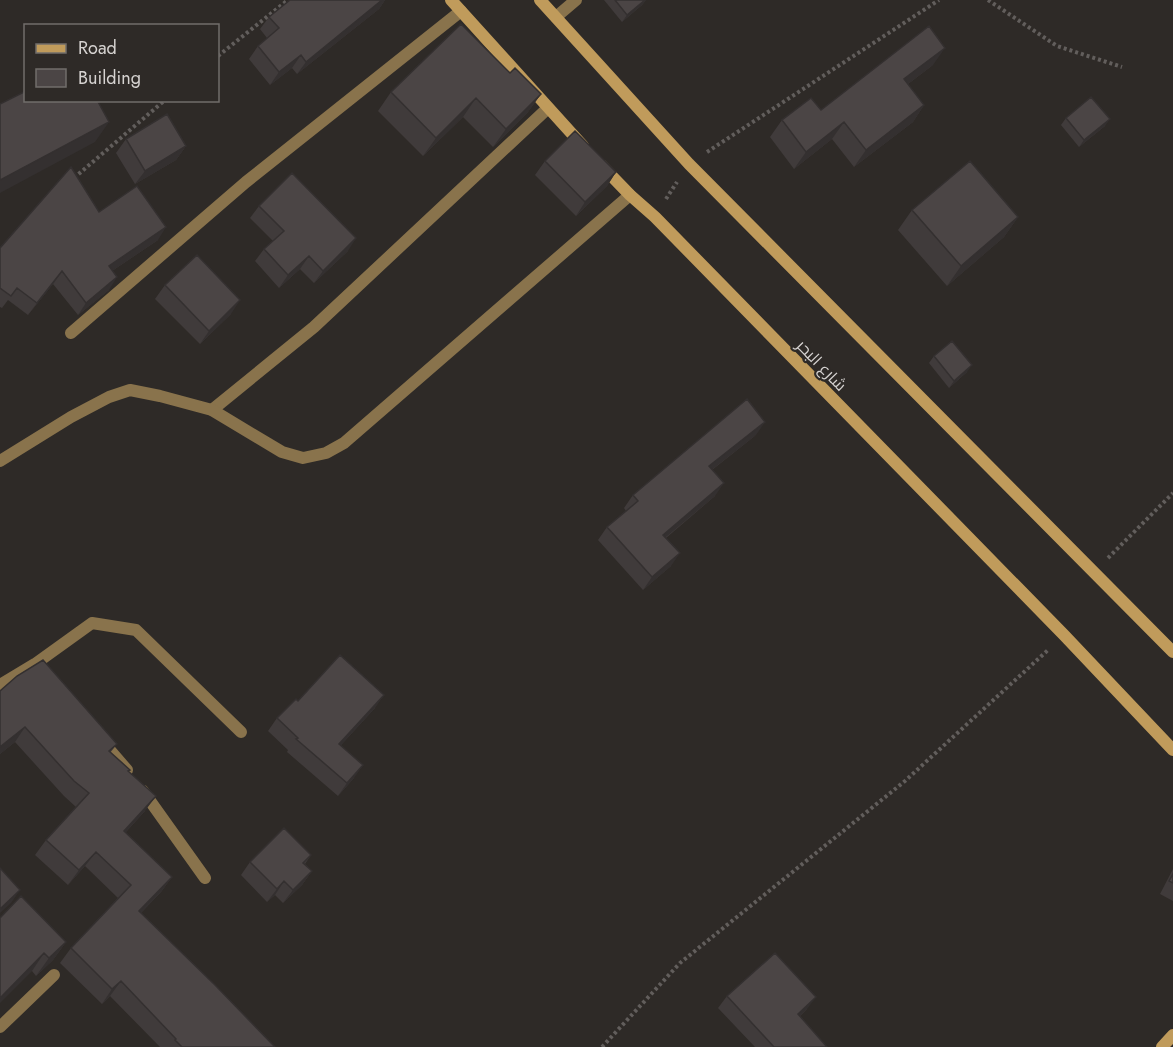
<svg xmlns="http://www.w3.org/2000/svg" width="1173" height="1047" font-family="Jost,Cairo,sans-serif">
	<style>
		.lines { fill: none; stroke-linecap: round; stroke-linejoin: round }
		.path { stroke: #625e5c; stroke-width: 4; stroke-dasharray: 3 3; stroke-linecap: butt }
		.service { stroke: #89734c; stroke-width: 12 }
		.minor { stroke: #89734c; stroke-width: 12 }
		.secondary { stroke: #c09b5b; stroke-width: 12 }
		.wall { fill: #403b3b }
		.shaded-wall { fill: #343030 }
		.building { fill: #4b4545; stroke: #343030; stroke-width: 1.5 }
		.labels { text-anchor: middle; stroke-width: 4.5; stroke-linejoin: round; paint-order: stroke }
		.street-label { font-size: 16px; fill: #d6d3d1; stroke: #2e2a27 }
	</style>
	<rect width="100%" height="100%" fill="#2e2a27"/>
	<g class="lines">
		<path class="path" d="M988 0 1057 46 1122 67
			M218 56 288 0
			M707 152 939 0
			M74 178 165 100
			M666 199 677 182
			M1108 558 1173 493
			M602 1047 680 963 905 781 1048 650"/>
		<path class="service" d="M71 333 246 182 461 11
			M212 410 314 327 548 108
			M101 740 127 770
			M143 791 205 878"/>
		<path class="minor" d="M556 17 576 0
			M0 461 71 417 109 397 130 390 160 396 212 410 282 452 303 458 326 453 344 443 630 195
			M0 685 35 664 92 623 136 630 241 732
			M0 1027 54 975"/>
		<path class="secondary" d="M451 0 583 146
			M540 0 689 164 1173 652
			M601 165 630 195 655 217 1064 635 1173 750
			M1162 1047 1173 1035"/>
	</g>
	<path class="wall" d="M290 0H385L379 9 297 74 292 68 270 85 249 59 258 46 267 38 260 29 269 17Z
		M604 0H646L642 5 622 22Z
		M933 65 908 84 924 105 913 122 854 167 832 139 794 169 770 137 782 120 821 110Z
		M510 73 541 94 528 112 493 147 463 117 423 156 378 111 391 92Z
		M1066 118 1105 126 1079 147 1061 125Z
		M126 139 186 146 176 160 135 184 116 153Z
		M545 161 616 172 607 186 576 216 535 175Z
		M259 206 348 251 314 283 300 269 279 288 255 261 264 249 273 241 250 218Z
		M912 210 1018 217 1004 237 947 286 898 230Z
		M99 212 158 240 112 271 109 290 78 315 53 284 28 315 8 300 2 308 0 307V248Z
		M165 285 231 314 200 344 155 299Z
		M934 356 967 372 949 388 929 363Z
		M756 435 712 470 715 496 666 538 671 566 643 590 598 540 607 527 626 511 624 508 633 495Z
		M0 691 117 744 110 753 129 772 145 811 125 833 172 877 161 892 141 913 275 1047H160L110 996 102 1004 60 963 71 948 118 898 85 866 68 885 35 855 46 840 76 807 64 796 15 742 0 754Z
		M298 701 375 708 341 745 354 778 338 796 287 752 288 750 268 731 277 718Z
		M311 855 305 864 312 871 302 885 283 903 275 895 267 902 241 875 250 862Z
		M1173 869V901L1160 894Z
		M0 918 66 942 53 960 36 976 32 971Z
		M727 996 807 1009 800 1016 827 1047H755L718 1008Z"/>
	<path class="shaded-wall" d="M382 0H385L379 9 297 74 306 62Z
		M645 0H646L642 5 622 22 627 15Z
		M945 48 933 65 892 96 904 79Z
		M301 55 292 68 270 85 279 72Z
		M541 94 528 112 493 147 506 129Z
		M476 98 463 117 423 156 436 138Z
		M924 105 913 122 854 167 866 150Z
		M1110 119 1105 126 1079 147 1084 140Z
		M109 122 95 142 0 193V180Z
		M844 122 832 139 794 169 806 152Z
		M186 146 176 160 135 184 145 171Z
		M616 172 607 186 576 216 585 202Z
		M1018 217 1004 237 947 286 961 266Z
		M166 227 158 240 100 279 109 266Z
		M356 238 348 251 314 283 323 271Z
		M309 256 300 269 279 288 288 275Z
		M62 271 53 284 28 315 37 303Z
		M117 277 109 290 78 315 86 303Z
		M240 300 231 314 200 344 209 331Z
		M972 365 967 372 949 388 954 381Z
		M765 422 756 435 700 479 709 466Z
		M724 483 715 496 654 547 663 535Z
		M680 553 671 566 643 590 652 577Z
		M384 695 375 708 330 757 339 744Z
		M25 727 15 742 0 754V747Z
		M363 765 354 778 338 796 347 783Z
		M156 796 145 811 113 846 124 831Z
		M96 852 85 866 68 885 79 870Z
		M312 871 302 885 283 903 293 890Z
		M172 877 161 892 128 926 139 911Z
		M284 881 275 895 267 902 277 889Z
		M20 890 11 903 0 913V909Z
		M66 942 53 960 36 976 49 958Z
		M44 953 32 971 0 1003V998Z
		M121 981 110 996 102 1004 112 989Z
		M816 997 807 1009 789 1026 798 1014Z"/>
	<path class="building" d="M290 0H382L306 62 301 55 279 72 258 46 279 28 269 17Z
		M615 0H645L627 15Z
		M461 24 510 73 515 68 541 94 506 129 476 98 436 138 391 92Z
		M929 26 945 48 904 79 924 105 866 150 844 122 806 152 782 120 811 98 821 110Z
		M26 91V100H97L109 122 0 180V104Z
		M1091 97 1110 119 1084 140 1066 118Z
		M167 114 186 146 145 171 126 139Z
		M575 131 616 172 585 202 545 161Z
		M970 161 1018 217 961 266 912 210Z
		M71 167 99 212 137 186 166 227 109 266 117 277 86 303 62 271 37 303 17 288 11 296 0 288V248Z
		M292 173 356 238 323 271 309 256 288 275 264 249 284 231 259 206Z
		M197 255 240 300 209 331 165 285Z
		M952 341 972 365 954 381 934 356Z
		M747 399 765 422 709 466 724 483 663 535 680 553 652 577 607 527 638 501 633 495Z
		M340 655 384 695 339 744 363 765 347 783 296 739 298 738 277 718 296 699 298 701Z
		M43 660 117 744 109 751 130 770 128 771 156 796 124 831 172 877 139 911 215 985 275 1047H182L175 1040 176 1039 121 981 112 989 71 948 131 885 96 852 79 870 46 840 89 793 74 781 25 727 0 747V691L17 676Z
		M284 828 311 855 303 863 312 871 293 890 284 881 277 889 250 862Z
		M0 868 20 890 0 909Z
		M1173 874V883L1169 881Z
		M21 896 66 942 49 958 44 953 0 998V918Z
		M775 953 816 997 798 1014 827 1047H774L727 996Z"/>
	<g class="labels">
		<g class="street-label">
			<text transform="translate(822 365) rotate(46)" y="6">شارع البحر</text>
		</g>
	</g>
	<rect x="24" y="24" width="195" height="78" fill="#2e2a27" stroke="#716e6b" stroke-width="1.5"/>
	<rect x="36" y="44" width="30" height="9" fill="#c09b5b" stroke="#716e6b" stroke-width="1.5"/>
	<text x="78" y="54" font-size="18" fill="#d6d3d1">Road</text>
	<rect x="36" y="69" width="30" height="18" fill="#4b4545" stroke="#716e6b" stroke-width="1.5"/>
	<text x="78" y="84" font-size="18" fill="#d6d3d1">Building</text>
</svg>
